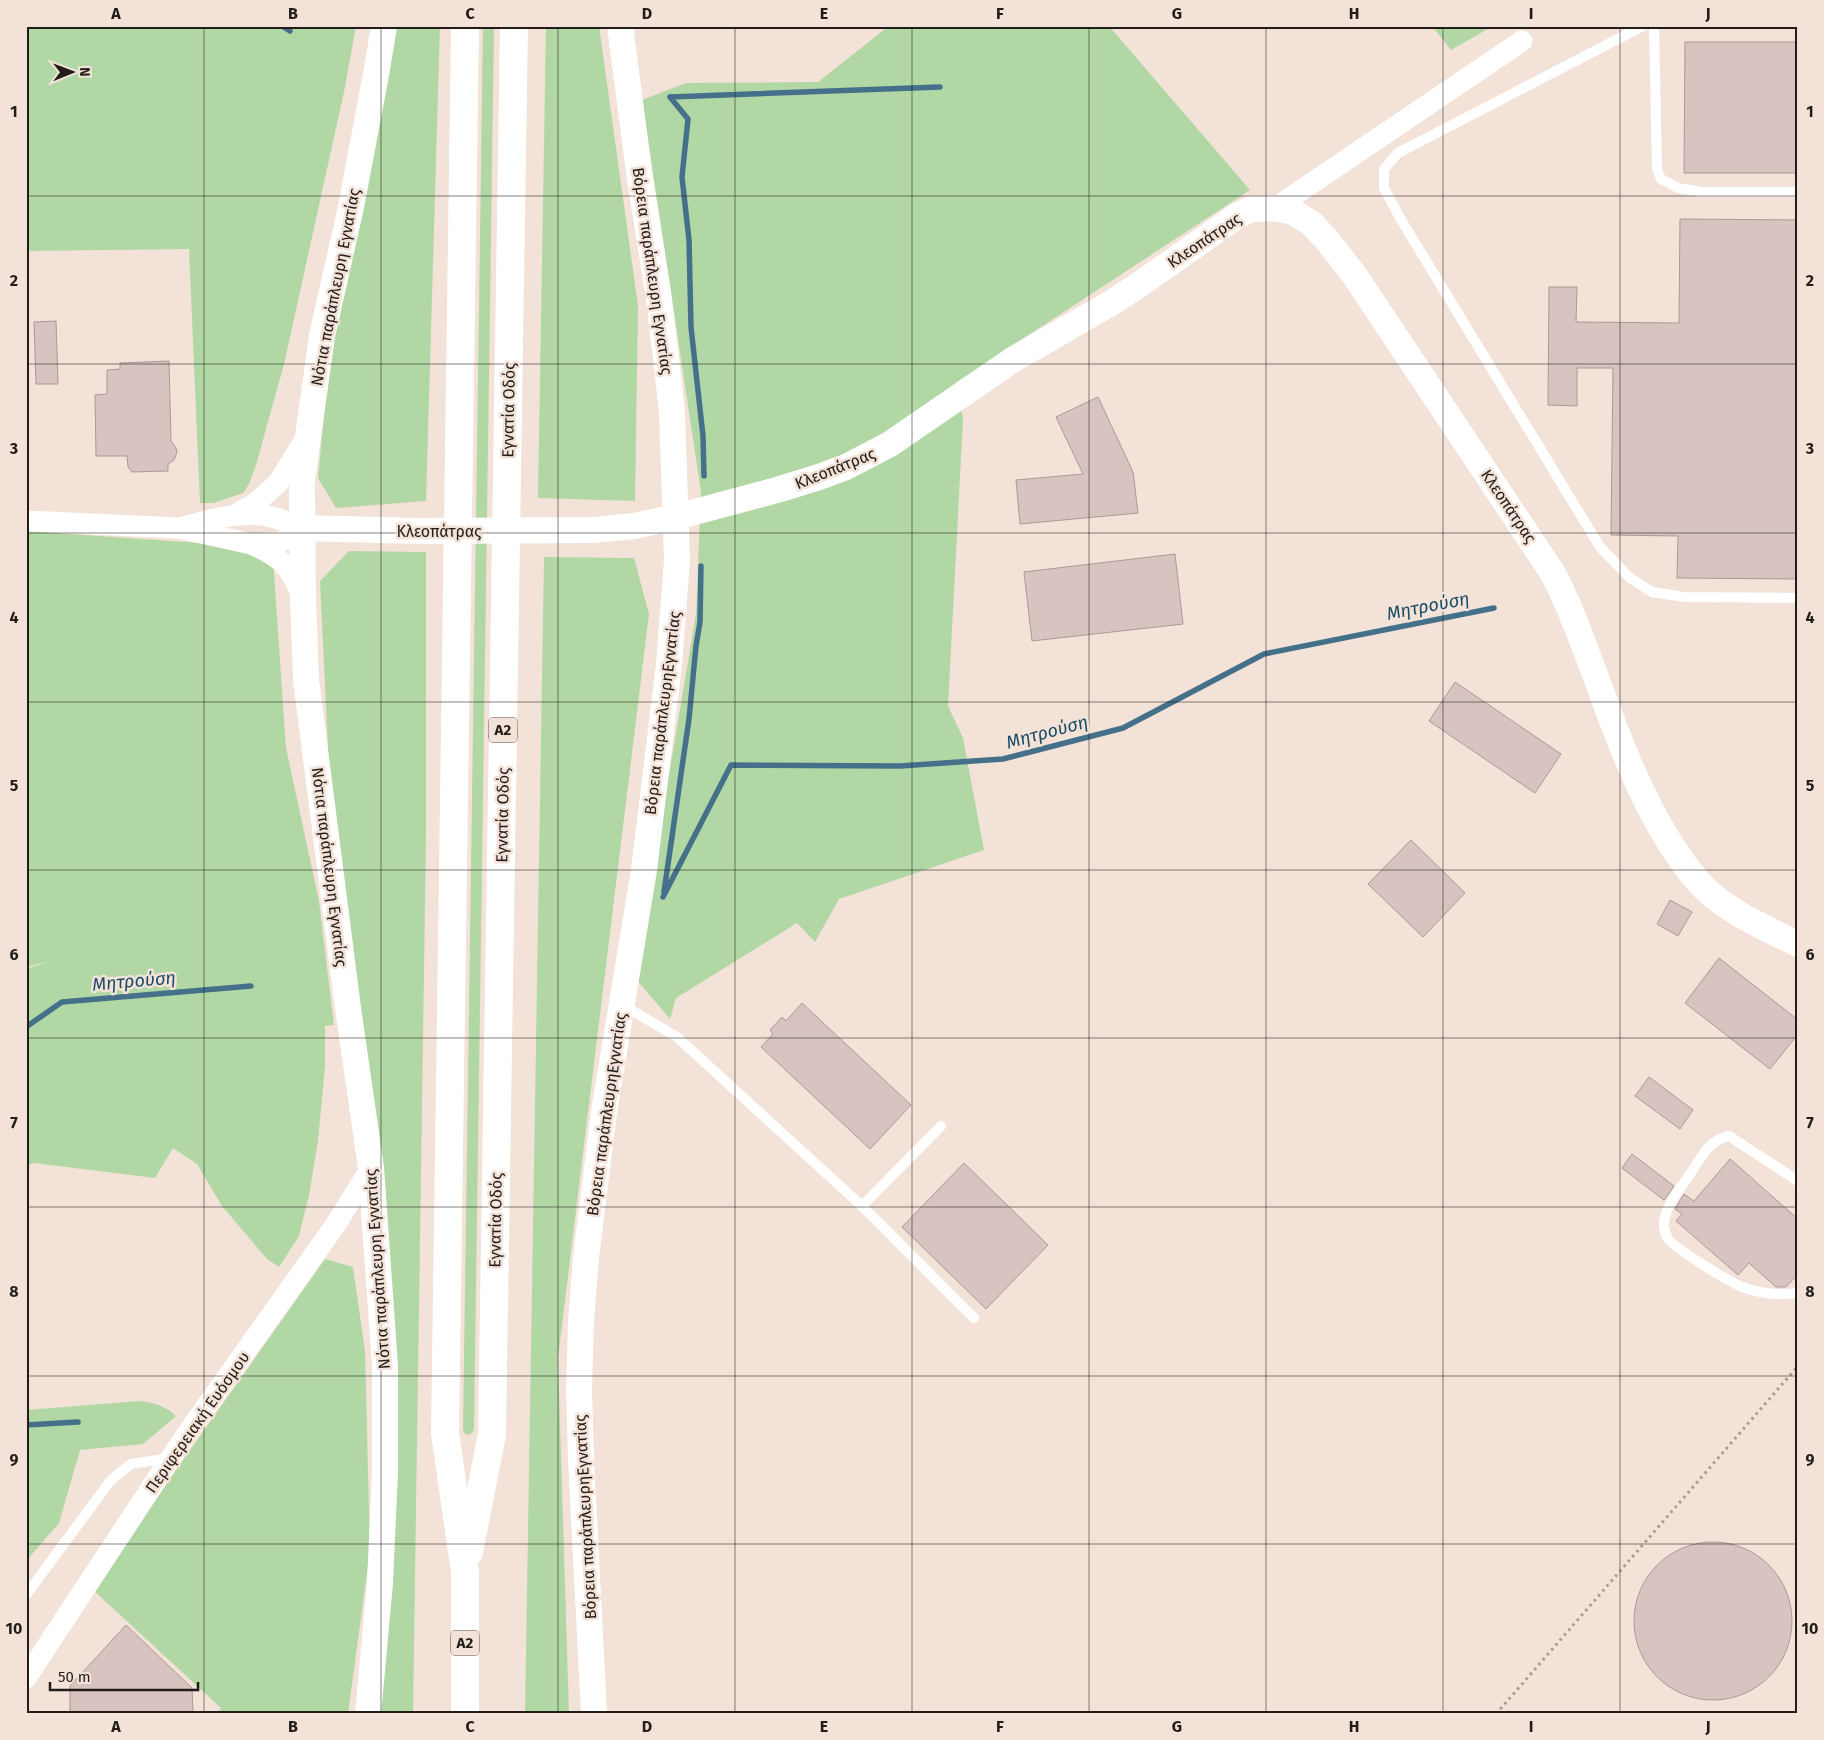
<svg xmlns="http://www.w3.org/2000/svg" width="1824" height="1740" font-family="'Fira Sans',sans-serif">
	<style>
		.green { fill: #b1d8a4 }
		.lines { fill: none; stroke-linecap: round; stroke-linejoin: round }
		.stream { stroke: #45708a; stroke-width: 5.5 }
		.building { fill: #d8c3c0; stroke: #ac9895 }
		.path { stroke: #a79a92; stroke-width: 3; stroke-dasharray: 2.5 4; stroke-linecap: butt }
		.service { stroke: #fff; stroke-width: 10 }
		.minor { stroke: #fff; stroke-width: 21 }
		.tertiary { stroke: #fff; stroke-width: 26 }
		.motorway { stroke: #fff; stroke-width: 28 }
		.grid { fill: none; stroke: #231d19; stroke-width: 1; stroke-opacity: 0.55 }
		.labels { text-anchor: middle; stroke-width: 5; stroke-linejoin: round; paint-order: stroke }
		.shield { fill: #f3e2d7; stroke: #615852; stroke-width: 1 }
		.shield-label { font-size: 15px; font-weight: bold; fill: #231d19 }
		.street-label { font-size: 16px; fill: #231d19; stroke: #f3e2d7 }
		.water-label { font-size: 18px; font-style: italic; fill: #184b66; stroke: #f3e2d7 }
		.neatline { fill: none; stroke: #231d19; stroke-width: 2 }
		.grid-label { font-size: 16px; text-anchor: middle; font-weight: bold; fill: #231d19 }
	</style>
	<rect width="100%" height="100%" fill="#f3e2d7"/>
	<path class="green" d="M26 26H356L344 92 284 364 256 465 249 484 243 493 213 503H200L189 249 26 251Z
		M387 26H440L426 501 336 508 318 478 333 318Z
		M483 26H494L474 1429 472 1433 468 1435 464 1433 463 1429Z
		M546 26H599L638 306 635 501 538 498Z
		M889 26H1109L1250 190 957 382 963 419 948 706 963 738 984 850 839 899 815 942 797 923 676 998 670 1019 635 978 696 614 701 492 642 100 686 83 818 82Z
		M1432 26H1493L1451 50Z
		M26 531 244 546 273 559 286 748 319 901 334 1025 325 1026V1067L318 1141 309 1195 299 1236 279 1267 267 1259 222 1206 197 1164 173 1148 155 1178 34 1163 26 1166V969L47 962 26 967Z
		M349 551 426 552V834L413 1714H361L396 1408 331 810 320 581Z
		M544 557 634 558 649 614 558 1358 569 1714H525Z
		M325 1259 353 1267 365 1351 370 1551 348 1714H216L221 1708 92 1589Z
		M140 1401C155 1403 165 1406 176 1416L143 1444 80 1450 59 1523 26 1561V1410Z"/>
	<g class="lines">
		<path class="stream" d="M282 26 290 31
			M670 97 688 119 682 177 689 240 691 327 703 436 704 476
			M670 97 940 87
			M664 892 689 719 696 646 700 622 701 566
			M663 897 731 765 900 766 1003 759 1123 728 1264 654 1494 608
			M26 1027 62 1002 251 986
			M26 1425 78 1422"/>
	</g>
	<path class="building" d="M1685 42H1798V173H1684Z
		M1680 219 1798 220V579L1677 578 1678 536 1611 535 1613 368H1577V406L1548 405 1549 287H1577L1576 322 1679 323Z
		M56 321 58 384H36L34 322Z
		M169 361 171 441 176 448 177 452 174 460 168 464V471L132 472 128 467 127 456H96L95 395 107 394V370L120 369V363Z
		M1098 397 1133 472 1138 513 1020 524 1016 480 1083 474 1056 417Z
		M1175 554 1183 624 1032 641 1024 572Z
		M1455 682 1561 754 1535 793 1429 721Z
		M1411 840 1465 893 1423 937 1368 884Z
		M1670 900 1692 912 1678 936 1657 924Z
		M1719 958 1798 1020V1034L1770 1069 1685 1003Z
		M802 1003 911 1105 870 1149 761 1047 773 1034 770 1030 782 1017 786 1021Z
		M1649 1077 1693 1110 1680 1129 1635 1096Z
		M1632 1154 1674 1186 1664 1200 1622 1168Z
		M1730 1159 1798 1219V1274L1786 1287H1776L1749 1263 1738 1275 1676 1221 1682 1214 1675 1209 1684 1194 1694 1201Z
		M964 1163 1048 1245 986 1309 902 1227Z
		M1634 1621a79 79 0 1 1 158 0a79 79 0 1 1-158 0Z
		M126 1625 192 1688 193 1714H70V1686Z"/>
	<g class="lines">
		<path class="path" d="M1496 1714 1798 1366"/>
		<path class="service" d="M1643 26 1398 153 1384 169V188L1400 218 1600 547 1630 578 1652 592 1684 597 1798 598
			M1654 26 1657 169 1661 179 1678 188 1702 192H1798
			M623 1005 677 1037 862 1206 974 1318
			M1798 1181 1729 1136C1709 1140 1703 1155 1692 1171 1682 1187 1662 1208 1664 1228 1665 1231 1666 1236 1668 1239 1676 1249 1732 1284 1745 1288 1762 1294 1780 1295 1798 1293
			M862 1206 941 1126
			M26 1595 111 1480 131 1464 170 1458"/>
		<path class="minor" d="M1275 208 1522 41
			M235 515 257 502 278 483 306 438
			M26 521 179 528 251 544 279 542 292 537 303 528C290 523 277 517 262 515 234 512 206 521 179 528
			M251 544C280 556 292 568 302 597
			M26 1678 184 1438 334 1227 371 1168"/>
		<path class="tertiary" d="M303 528 419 531 594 530 634 526 676 517 777 490 819 477 846 467 890 444 1014 359 1113 302 1143 282 1237 216 1251 209 1275 208 1293 212 1311 223 1327 240 1355 276 1552 572C1567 599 1577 627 1588 656 1612 719 1633 785 1670 843 1682 862 1695 881 1712 895 1737 916 1769 930 1798 944
			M368 1714 380 1583 385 1471V1366L371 1168 348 1008 306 680 303 599 302 480 322 336 351 207 377 69 384 26
			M594 1714 581 1459 579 1389 581 1322 586 1257 604 1112 644 870 669 665 677 560 672 412 666 358 658 292 640 179 620 26"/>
		<path class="motorway" d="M469 1552 492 1434 514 26
			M465 1714V1572L445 1433 465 26"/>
	</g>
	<path class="grid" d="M204 26V1714M381 26V1714M558 26V1714M735 26V1714M912 26V1714M1089 26V1714M1266 26V1714M1443 26V1714M1620 26V1714M26 196H1798M26 364H1798M26 533H1798M26 702H1798M26 870H1798M26 1038H1798M26 1207H1798M26 1376H1798M26 1544H1798"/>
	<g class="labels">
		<g class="shield">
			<rect x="489" y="717.5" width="28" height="25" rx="4"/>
			<rect x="451" y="1630.5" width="28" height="25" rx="4"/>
		</g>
		<g class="shield-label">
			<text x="503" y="735">Α2</text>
			<text x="465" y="1648">Α2</text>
		</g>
		<g class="street-label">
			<text transform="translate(1204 240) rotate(-34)" y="6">Κλεοπάτρας</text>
			<text transform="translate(653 271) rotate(82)" y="6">Βόρεια παράπλευρη Εγνατίας</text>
			<text transform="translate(335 287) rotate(-79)" y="6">Νότια παράπλευρη Εγνατίας</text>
			<text transform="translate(508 410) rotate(-89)" y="6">Εγνατία Οδός</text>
			<text transform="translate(835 468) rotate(-22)" y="6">Κλεοπάτρας</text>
			<text transform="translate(1509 506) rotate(56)" y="6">Κλεοπάτρας</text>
			<text x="439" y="537">Κλεοπάτρας</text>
			<text transform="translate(662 713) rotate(-83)" y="6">Βόρεια παράπλευρηΕγνατίας</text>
			<text transform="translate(502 815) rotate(-89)" y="6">Εγνατία Οδός</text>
			<text transform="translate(330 867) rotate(83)" y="6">Νότια παράπλευρη Εγνατίας</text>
			<text transform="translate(606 1114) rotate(-82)" y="6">Βόρεια παράπλευρηΕγνατίας</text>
			<text transform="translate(495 1220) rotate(-89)" y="6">Εγνατία Οδός</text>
			<text transform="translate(377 1269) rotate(-94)" y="6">Νότια παράπλευρη Εγνατίας</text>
			<text transform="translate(197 1422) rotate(-55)" y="6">Περιφερειακή Ευόσμου</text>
			<text transform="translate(585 1517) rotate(-93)" y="6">Βόρεια παράπλευρηΕγνατίας</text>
		</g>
		<g class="water-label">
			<text transform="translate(1428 606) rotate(-11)" y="6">Μητρούση</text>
			<text transform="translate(1047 732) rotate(-15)" y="6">Μητρούση</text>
			<text transform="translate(134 981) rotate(-5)" y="6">Μητρούση</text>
		</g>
	</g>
	<rect width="1824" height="1740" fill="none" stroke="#f3e2d7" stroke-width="55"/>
	<g transform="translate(72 72) rotate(89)" stroke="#f3e2d7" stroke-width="4" paint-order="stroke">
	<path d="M0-4L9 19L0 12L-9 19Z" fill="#231d19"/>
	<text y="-8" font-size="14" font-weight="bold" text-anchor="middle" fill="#231d19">N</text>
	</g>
	<path d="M50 1682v8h148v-8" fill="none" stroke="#231d19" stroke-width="2.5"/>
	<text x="58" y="1682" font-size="15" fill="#231d19" stroke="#f3e2d7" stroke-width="4" paint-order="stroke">50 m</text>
	<rect x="28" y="28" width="1768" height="1684" class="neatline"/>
	<g class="grid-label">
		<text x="116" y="19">A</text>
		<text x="293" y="19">B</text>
		<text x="470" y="19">C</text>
		<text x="647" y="19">D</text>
		<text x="824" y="19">E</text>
		<text x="1000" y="19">F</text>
		<text x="1177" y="19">G</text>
		<text x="1354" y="19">H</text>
		<text x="1531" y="19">I</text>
		<text x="1708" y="19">J</text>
		<text x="14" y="117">1</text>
		<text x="1810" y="117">1</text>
		<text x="14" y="286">2</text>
		<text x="1810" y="286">2</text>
		<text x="14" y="454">3</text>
		<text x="1810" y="454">3</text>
		<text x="14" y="623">4</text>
		<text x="1810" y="623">4</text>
		<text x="14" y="791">5</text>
		<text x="1810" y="791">5</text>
		<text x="14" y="960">6</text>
		<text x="1810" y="960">6</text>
		<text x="14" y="1128">7</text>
		<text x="1810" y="1128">7</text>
		<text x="14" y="1297">8</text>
		<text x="1810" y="1297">8</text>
		<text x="14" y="1465">9</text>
		<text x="1810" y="1465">9</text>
		<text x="14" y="1634">10</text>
		<text x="1810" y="1634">10</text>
		<text x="116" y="1732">A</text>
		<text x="293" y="1732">B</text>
		<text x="470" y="1732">C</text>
		<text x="647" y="1732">D</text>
		<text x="824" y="1732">E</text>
		<text x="1000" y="1732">F</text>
		<text x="1177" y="1732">G</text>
		<text x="1354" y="1732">H</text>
		<text x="1531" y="1732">I</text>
		<text x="1708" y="1732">J</text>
	</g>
</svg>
